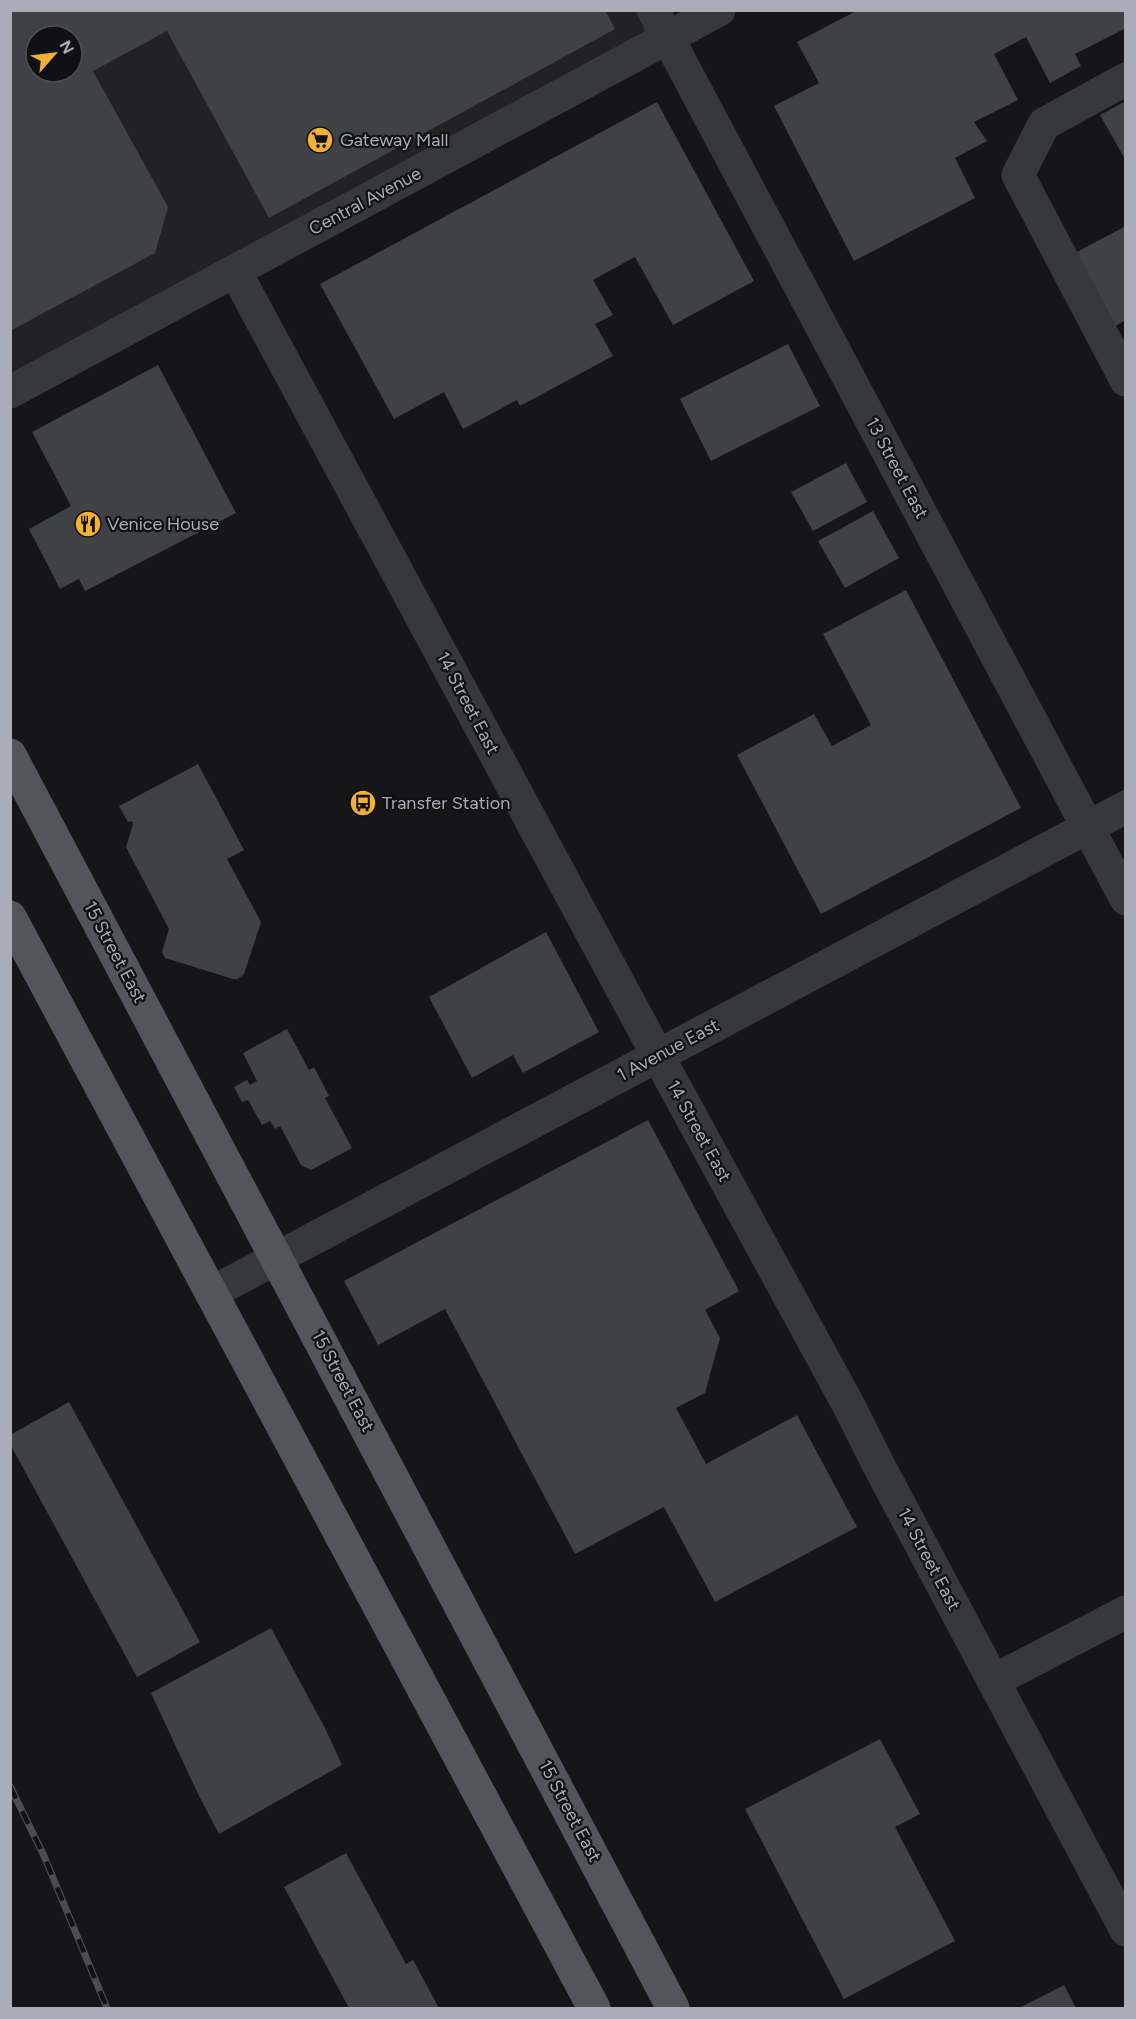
<svg xmlns="http://www.w3.org/2000/svg" width="1136" height="2019" font-family="Figtree,sans-serif">
	<style>
		.built { fill: #222225; fill-rule: evenodd }
		.building { fill: #404145; fill-rule: evenodd }
		.lines { fill: none; stroke-linecap: round; stroke-linejoin: round }
		.minor { stroke: #37383d; stroke-width: 33 }
		.major { stroke: #53555c; stroke-width: 33 }
		.rail-casing { stroke: #4a4c52; stroke-width: 7 }
		.rail { stroke: #111113; stroke-width: 4.5; stroke-dasharray: 14; stroke-linecap: butt }
		.labels { text-anchor: middle; stroke-width: 4.5; stroke-linejoin: round; paint-order: stroke }
		.poi-label { font-size: 18px; fill: #a8adb8; stroke: #111113; text-anchor: start }
		.street-label { font-size: 18px; fill: #a8adb8; stroke: #111113 }
	</style>
	<rect width="100%" height="100%" fill="#161618"/>
	<path class="built" d="M11 11H653L668 37 11 392ZM36 36H72V72H36Z"/>
	<path class="building" d="M10 10H605L615 29 269 218 167 31 93 71 168 207 155 253 10 331ZM36 36H72V72H36Z
		M858 10H1126V28L1075 54 1081 66 1050 83 1026 37 994 54 1018 100 974 122 987 141 955 158 975 198 854 261 774 106 819 83 797 42Z
		M1126 101V161L1100 115Z
		M657 102 754 281 673 325 635 257 593 280 613 315 595 324 613 356 520 406 517 400 463 429 444 392 394 419 320 284Z
		M1126 226V320L1113 327 1073 254Z
		M788 344 820 406 711 461 680 399Z
		M158 365 236 513 85 591 79 579 60 589 29 529 71 506 32 432Z
		M846 463 867 502 813 531 791 492Z
		M873 511 899 558 845 588 818 541Z
		M906 590 1021 808 821 914 737 755 814 714 832 746 871 725 823 634Z
		M198 764 244 850 227 859 261 922 244 974 238 979H233L165 958 162 952 169 929 126 847 133 824 132 821 128 822 119 806Z
		M546 932 599 1032 523 1073 513 1055 472 1078 429 997Z
		M287 1029 309 1070 314 1067 329 1096 325 1098 352 1148 311 1170 301 1165 280 1126 275 1129 270 1121 262 1125 248 1100 242 1102 234 1087 247 1080 250 1085 257 1081 243 1053Z
		M648 1120 739 1291 705 1310 720 1338 705 1393 676 1408 706 1464 797 1415 857 1527 715 1602 664 1507 575 1554 445 1309 378 1345 344 1281Z
		M69 1402 200 1642 137 1677 10 1444V1435Z
		M271 1628 325 1728 342 1765 219 1834 199 1796 151 1693Z
		M880 1739 920 1814 895 1827 955 1941 844 1999 745 1809Z
		M346 1853 406 1964 413 1960 439 2008H349L284 1887Z
		M1064 1985 1076 2008H1019Z"/>
	<g class="lines">
		<path class="minor" d="M653 10 1126 899
			M1126 79 1044 124 1018 175 1126 380
			M235 271 658 1056 849 1406 878 1464 1126 1930
			M10 392 719 10
			M211 1293 1126 807
			M993 1681 1126 1612"/>
		<path class="major" d="M10 755 673 2008
			M10 917 594 2008"/>
		<defs>
			<path id="rail" d="M10 1786 44 1856 107 2008"/>
		</defs>
		<use href="#rail" class="rail-casing"/>
		<use href="#rail" class="rail"/>
	</g>
	<defs>
		<symbol id="supermarket-disc" viewBox="-11 -11 22 22"><circle r="9.5" fill="#f2b134" stroke="#111113"/><path d="M-6-5.5h2.5l.6 2H6L4.5 2H-2.5L-4.4-4H-6ZM-1.5 3.2a1.3 1.3 0 1 0 .1 0ZM3 3.2a1.3 1.3 0 1 0 .1 0Z" fill="#111"/></symbol>
		<symbol id="restaurant-disc" viewBox="-11 -11 22 22"><circle r="9.5" fill="#f2b134" stroke="#111113"/><path d="M-5-6h1v4h1v-4h1v4h1v-4h1v5L-1.5 .5V6h-2V.5L-5-1ZM5-6V6H3V1.5H1.5Q1.5-4 5-6Z" fill="#111"/></symbol>
		<symbol id="bus-disc" viewBox="-11 -11 22 22"><circle r="9.5" fill="#f2b134" stroke="#111113"/><path d="M-5-6H5V4H4V6H2V4H-2V6H-4V4H-5ZM-3.5-4V0h7V-4ZM-3.5 1.2v1.5H-2V1.2ZM2 1.2v1.5H3.5V1.2Z" fill="#111"/></symbol>
	</defs>
	<g fill-rule="evenodd">
		<use href="#supermarket-disc" x="305" y="125" width="30" height="30"/>
		<use href="#restaurant-disc" x="73" y="509" width="30" height="30"/>
		<use href="#bus-disc" x="348" y="788" width="30" height="30"/>
	</g>
	<g class="labels">
		<g class="poi-label">
			<text x="340" y="146">Gateway Mall</text>
			<text x="107" y="530">Venice House</text>
			<text x="382" y="809">Transfer Station</text>
		</g>
		<g class="street-label">
			<text transform="translate(365 201) rotate(-28)" y="6">Central Avenue</text>
			<text transform="translate(897 468) rotate(62)" y="6">13 Street East</text>
			<text transform="translate(468 703) rotate(62)" y="6">14 Street East</text>
			<text transform="translate(115 952) rotate(62)" y="6">15 Street East</text>
			<text transform="translate(668 1050) rotate(-28)" y="6">1 Avenue East</text>
			<text transform="translate(699 1131) rotate(61)" y="6">14 Street East</text>
			<text transform="translate(343 1381) rotate(62)" y="6">15 Street East</text>
			<text transform="translate(929 1559) rotate(62)" y="6">14 Street East</text>
			<text transform="translate(570 1811) rotate(62)" y="6">15 Street East</text>
		</g>
	</g>
	<rect width="1136" height="2019" fill="none" stroke="#a8adb8" stroke-width="24"/>
	<g transform="translate(54 54) rotate(62)"><circle r="28" fill="#111113" stroke="#4d4f55" stroke-width="1.5"/>
	<path d="M0-4.5L10 22L0 15L-10 22Z" fill="#f2b134"/>
	<text y="-9" font-size="16" font-weight="bold" text-anchor="middle" fill="#a8adb8">N</text>
	</g>
</svg>
